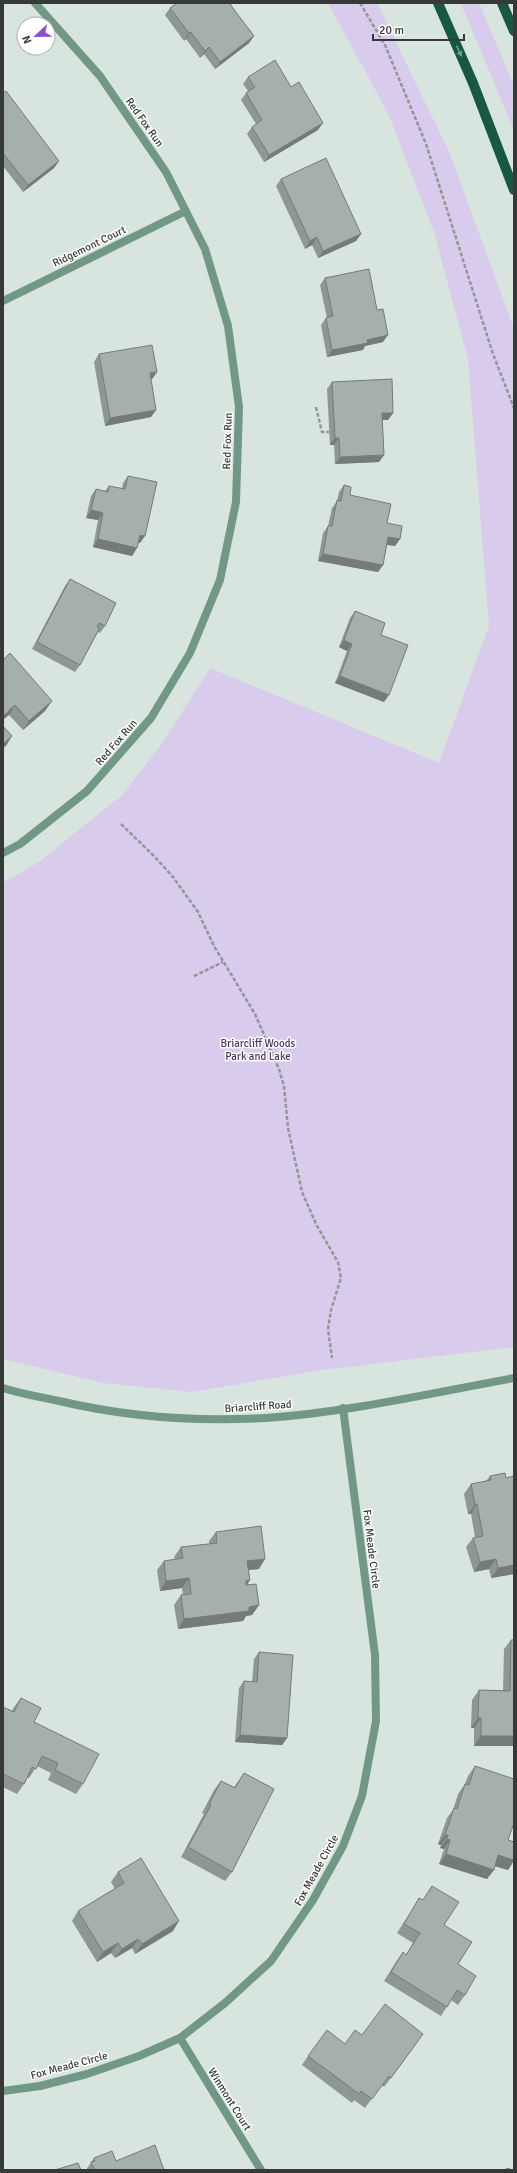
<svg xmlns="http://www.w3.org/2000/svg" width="517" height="2173" font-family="Signika,sans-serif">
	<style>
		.green { fill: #d8cbeb }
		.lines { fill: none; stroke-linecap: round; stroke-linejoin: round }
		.path { stroke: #8f9894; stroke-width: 2.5; stroke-dasharray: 4 2; stroke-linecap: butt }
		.minor { stroke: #719887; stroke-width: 8 }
		.tertiary { stroke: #719887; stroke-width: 8 }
		.primary { stroke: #175842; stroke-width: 10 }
		.wall { fill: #8e9793 }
		.shaded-wall { fill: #747b78 }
		.building { fill: #a5b0ab; stroke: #747b78 }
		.oneway { fill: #749b8e }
		.labels { text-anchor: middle; stroke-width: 3; stroke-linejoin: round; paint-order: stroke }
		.street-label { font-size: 11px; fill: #353a38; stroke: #fff }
		.park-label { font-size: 11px; fill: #4b3765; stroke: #fff }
	</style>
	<rect width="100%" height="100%" fill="#d8e4de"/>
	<path class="green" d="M328 3H377L450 154 514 329V1347L323 1370 192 1392 103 1383 3 1359V883L39 862 122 795 164 741 210 668 439 763 489 626 468 359 434 232 388 113Z
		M461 3H479L514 86V131Z"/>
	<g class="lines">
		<path class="path" d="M360 3 385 45 426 144 493 354 514 408
			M316 407 322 432H329
			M121 824 153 855 173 877 198 912 214 946 255 1014 279 1069 284 1086 288 1128 302 1192 317 1226 338 1262 341 1278 331 1310 328 1329 332 1358
			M194 976 223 962"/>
		<path class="minor" d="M3 301 186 211
			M3 853 20 844 87 791 151 718 190 653 220 580 236 502 239 407 228 326 205 249 166 172 100 76 35 3
			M180 2038 261 2170
			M3 2091 40 2086 87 2074 139 2056 180 2038 225 2003 271 1961 313 1900 343 1846 362 1796 376 1721 375 1655 343 1408"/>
		<path class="tertiary" d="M3 1388C21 1394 41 1397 59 1401 127 1417 196 1422 266 1418 349 1412 432 1393 514 1378"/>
		<path class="primary" d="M438 3 473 83 514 190
			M502 3 514 31"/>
	</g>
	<path class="wall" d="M177 3H232L231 5 254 36 249 43 215 69 204 54 200 58 186 39 184 41 165 15 170 8Z
		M248 77 291 87 318 130 264 162 247 134 252 127 256 124 241 100 246 93 248 91 243 84Z
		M3 93 59 161 54 168 23 192 3 166Z
		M281 179 361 234 356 241 318 258 312 245 305 249 276 186Z
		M325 278 383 342 365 346 363 350 327 357 321 325 326 318H327L320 285Z
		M99 354 157 372 152 379H151L156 410 151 417 105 426 94 362Z
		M332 382 393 413 388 420H382L384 455 379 462 335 464 334 445H330L327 389Z
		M128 476 140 543H138L132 556 93 547 98 520 86 518 91 496 96 489 105 491 109 486 122 489 123 483Z
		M344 485 350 495 387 523 400 539 395 546 387 545 383 565 378 572 318 561 323 533 328 526 332 508 337 501 339 492Z
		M70 579 105 626 100 633 98 632 80 665 75 672 32 649 65 586Z
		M355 611 381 635 384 702 335 683 347 651 339 647 350 618Z
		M3 660 45 711 23 730 9 715Z
		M490 1476 506 1478 514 1476V1574L491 1578 489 1569 474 1572 466 1547 473 1538 475 1537 471 1514H468L464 1494 471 1484 486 1481Z
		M216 1532 259 1569 248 1570 250 1580 247 1585 259 1605 252 1615 246 1616 243 1621 178 1629 174 1605 181 1595H183L182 1588 160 1591 157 1570 164 1561 175 1559 174 1557 181 1547 209 1544V1541Z
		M511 1640 514 1746H474V1728H471L472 1700 479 1690 503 1691 504 1649Z
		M259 1652 287 1738 282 1745 235 1742 239 1688 244 1681 252 1682 254 1659Z
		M21 1698 34 1722 83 1784 76 1794 48 1780 51 1773 37 1766 29 1778H27L24 1784 17 1794 3 1787V1707L12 1711 14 1707Z
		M475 1766 508 1840 514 1842V1861L508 1870 495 1866 487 1879 439 1864 444 1849 440 1848 441 1845 438 1844 447 1818 453 1810 458 1794 465 1784 468 1776Z
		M244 1773 232 1872 225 1881 181 1857 204 1814 202 1813 214 1790 221 1781 234 1787Z
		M118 1872 173 1931 135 1954 132 1948 115 1958 111 1953 97 1962 72 1921 78 1911 115 1889 111 1882Z
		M432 1886 444 1925 458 1964 465 1995 458 2005 451 2000 441 2016 384 1981 396 1962 403 1952 406 1955 413 1943 397 1933 413 1908 419 1898 423 1900Z
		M362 2035 417 2043 384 2087 382 2085 365 2108 354 2100 352 2103 302 2065 308 2056 345 2044Z
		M94 2158 116 2161 164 2170H86Z"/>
	<path class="shaded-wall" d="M191 32 186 39 184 41 189 33Z
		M254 36 249 43 215 69 220 62Z
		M209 47 204 54 200 58 205 51Z
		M323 123 318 130 264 162 269 155Z
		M59 161 54 168 23 192 28 185Z
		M361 234 356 241 318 258 323 251Z
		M317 237 312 245 305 249 310 241Z
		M388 335 383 342 365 346 363 350 327 357 332 350 367 340Z
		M157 372 152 379 145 380 150 373Z
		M156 410 151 417 105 426 110 418Z
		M382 413H393L388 420H377Z
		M335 438H339L334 445H330Z
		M384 455 379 462 335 464 340 457Z
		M91 510 103 513 98 520 86 518Z
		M140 535 145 536 140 543 135 542Z
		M388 537 400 539 395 546 383 544Z
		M98 539 137 548 132 556 93 547Z
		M323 554 383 565 378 572 318 561Z
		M344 640 352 644 347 651 339 647Z
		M340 676 389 695 384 702 335 683Z
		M52 701 45 711 23 730 29 721Z
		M15 705 9 715 3 720V716Z
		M12 736 6 746 3 748V744Z
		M477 1504 471 1514H468L475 1505Z
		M265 1559 259 1569 240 1571 247 1561Z
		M496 1559 489 1569 474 1572 480 1562Z
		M514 1565V1574L491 1578 498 1568Z
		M189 1578 182 1588 160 1591 166 1581Z
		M250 1580 243 1590 246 1581Z
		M259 1605 252 1615 246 1616 243 1621 178 1629 184 1619Z
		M478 1718H481L474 1728H471Z
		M240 1735 287 1738 282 1745 235 1742Z
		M481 1736H514V1746H474Z
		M445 1835H448L441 1845 438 1844Z
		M447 1839 450 1840 444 1849 440 1848Z
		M446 1854 494 1870 487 1879 439 1864Z
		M498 1855 514 1860 508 1870 491 1865Z
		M179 1921 173 1931 135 1954 142 1944Z
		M138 1939 132 1948 115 1958 122 1949Z
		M118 1943 111 1953 97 1962 103 1952Z"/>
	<path class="building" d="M177 3H230H229L254 36 220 62 209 47 205 51 191 32 189 33 170 8Z
		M275 60 291 87 299 82 323 123 269 155 252 127 262 120 246 93 255 87 248 77Z
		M6 91 59 161 28 185 3 153V93Z
		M326 158 361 234 323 251 317 237 310 241 281 179Z
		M369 269 377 310 383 309 388 335 367 340 368 343 332 350 326 318 333 316 325 278Z
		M152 345 157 372 150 373 156 410 110 418 99 354Z
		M392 379 393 413H382L384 455 340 457 339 438H335L332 382Z
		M128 476 157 482 145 536 140 535 137 548 98 539 103 513 91 510 96 489 108 492 109 486 125 489Z
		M344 485 351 487 350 495 391 504 387 523 402 526 400 539 388 537 383 565 323 554 328 526H332L337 500 341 501Z
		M70 579 116 603 105 626 99 623 97 627 99 629 80 665 37 642Z
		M355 611 385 623 381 635 408 645 389 695 340 676 352 644 344 640Z
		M10 653 52 701 29 721 15 705 3 716V660Z
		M3 726 12 736 3 744Z
		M505 1473 506 1478 514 1476V1565L498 1568 496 1559 480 1562 473 1538 483 1536 477 1504 475 1505 471 1484 491 1480 490 1476Z
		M261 1526 265 1559 247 1561 250 1580 246 1581V1585L256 1584 259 1605 249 1607V1611L184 1619 181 1595 191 1594 189 1578 166 1581 164 1561 183 1558 181 1547 217 1543 216 1532Z
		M511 1640H514V1736H481V1718H478L479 1690 510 1691Z
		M259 1652 293 1655 287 1738 240 1735 244 1681 257 1682Z
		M21 1698 41 1708 34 1722 99 1754 83 1784 55 1770 58 1763 42 1756 36 1769 32 1767 24 1784 3 1774V1707L14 1712Z
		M475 1766 514 1779V1823L508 1840 514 1842V1860L498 1855 494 1870 446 1854 450 1840 447 1839 448 1835H445L454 1808 457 1809 465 1784 469 1785Z
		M244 1773 274 1789 232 1872 188 1847 211 1805 209 1804 221 1781 235 1788Z
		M141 1858 179 1921 142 1944 138 1939 122 1949 118 1943 103 1952 78 1911 124 1883 118 1872Z
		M432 1886 459 1902 444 1925 472 1942 458 1964 476 1976 465 1995 457 1990 447 2007 391 1972 403 1952 406 1955 420 1933 404 1924 419 1898 423 1900Z
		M385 2004 423 2034 391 2078 389 2076 372 2099 361 2091 359 2094 308 2056 327 2030 345 2044 355 2030 362 2035Z
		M155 2145 164 2170H93L94 2169 91 2162 95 2161 94 2158 112 2151 116 2161Z
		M78 2163 81 2170H55Z
		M509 2168 510 2170H503Z"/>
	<defs><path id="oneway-solid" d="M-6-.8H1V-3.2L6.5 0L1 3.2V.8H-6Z"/></defs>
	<use class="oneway" href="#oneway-solid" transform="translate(459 51) rotate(66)"/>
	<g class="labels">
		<g class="street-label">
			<text transform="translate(145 122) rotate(55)" y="4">Red Fox Run</text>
			<text transform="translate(89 246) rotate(-26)" y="4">Ridgemont Court</text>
			<text transform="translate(227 441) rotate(-88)" y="4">Red Fox Run</text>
			<text transform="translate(116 742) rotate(-49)" y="4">Red Fox Run</text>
			<text transform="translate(258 1406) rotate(-4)" y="4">Briarcliff Road</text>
			<text transform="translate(372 1549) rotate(83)" y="4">Fox Meade Circle</text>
			<text transform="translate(316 1870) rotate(-61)" y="4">Fox Meade Circle</text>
			<text transform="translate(69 2065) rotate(-15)" y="4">Fox Meade Circle</text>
			<text transform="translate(230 2099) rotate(58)" y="4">Winmont Court</text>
		</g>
		<g class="park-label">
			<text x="258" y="1047">Briarcliff Woods<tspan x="258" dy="13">Park and Lake</tspan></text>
		</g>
	</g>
	<rect width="517" height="2173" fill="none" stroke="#353a38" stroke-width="8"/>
	<g transform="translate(36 36) rotate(248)"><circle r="19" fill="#ffffff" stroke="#aeb0af"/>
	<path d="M0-3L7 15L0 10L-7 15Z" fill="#8a50c6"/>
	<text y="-6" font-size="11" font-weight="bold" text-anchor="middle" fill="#353a38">N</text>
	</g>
	<path d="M373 34v6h91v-6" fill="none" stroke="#353a38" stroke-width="2"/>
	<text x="379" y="34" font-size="12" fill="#353a38" stroke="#ffffff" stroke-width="3" paint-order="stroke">20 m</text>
</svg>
